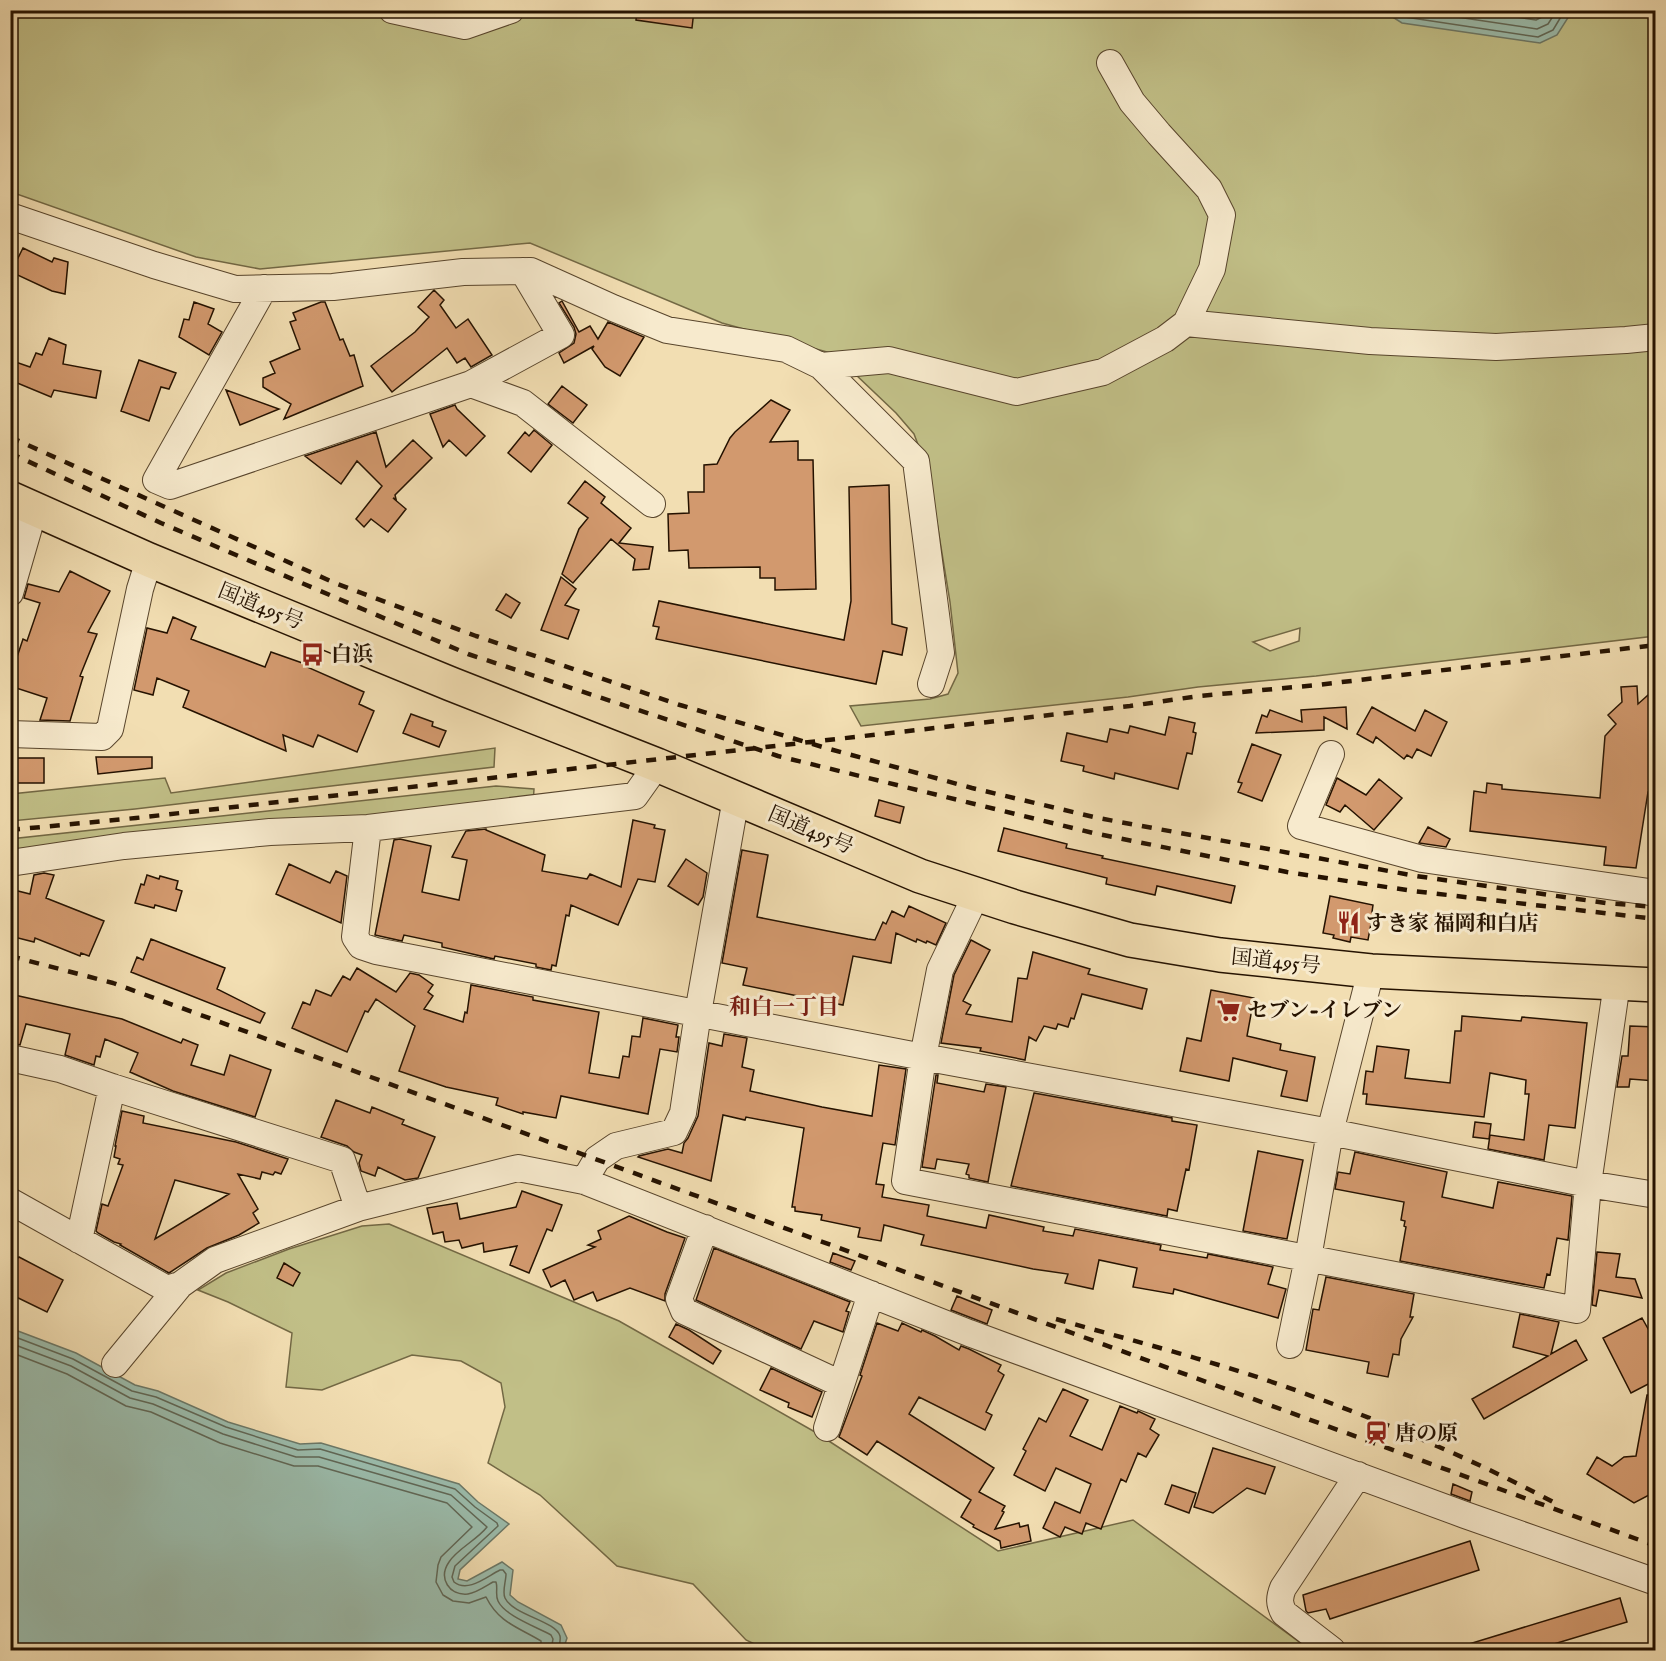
<svg xmlns="http://www.w3.org/2000/svg" width="1666" height="1661" font-family="'IM FELL English','Noto Serif JP',serif">
	<style>
		.green { fill: #c1bf87; stroke: #736844; stroke-width: 1.5; fill-rule: evenodd }
		.water { fill: #9bbcac; stroke: #6c7867; stroke-width: 1.5 }
		.lines { fill: none; stroke-linecap: round; stroke-linejoin: round }
		.shore { stroke: #606756; stroke-width: 1.5 }
		.building { fill: #d2996e; stroke: #251200; stroke-width: 1.5; fill-rule: evenodd }
		.minor-casing { stroke: #58452c; stroke-width: 28 }
		.highway-casing { stroke: #251200; stroke-width: 36 }
		.minor { stroke: #f7eacd; stroke-width: 26 }
		.highway { stroke: #f2deb2; stroke-width: 33 }
		.rail { stroke: #251200; stroke-width: 4.5; stroke-dasharray: 10 10; stroke-linecap: butt }
		.labels { text-anchor: middle; stroke-width: 6; stroke-linejoin: round; paint-order: stroke }
		.street-label { font-size: 21px; fill: #251200; stroke: #f7eacd }
		.poi-label { font-size: 21px; font-weight: bold; fill: #251200; stroke: #f7eacd; text-anchor: start }
		.neighbourhood-label { font-size: 22px; font-weight: bold; fill: #7a1f14; stroke: #f7eacd }
	</style>
	<rect width="100%" height="100%" fill="#f2deb2"/>
	<filter id="stains"><feTurbulence type="fractalNoise" baseFrequency=".00333" numOctaves="4"/><feColorMatrix values="0 0 0 0 .2 0 0 0 0 .09 0 0 0 0 .02 0 0 0 .5 -.17"/></filter>
	<radialGradient id="worn" r=".72"><stop offset=".6" stop-color="#630" stop-opacity="0"/><stop offset="1" stop-color="#630" stop-opacity=".3"/></radialGradient>
	<path class="green" d="M11 11H1655V636L1316 676 1198 687 1128 697 861 726 850 706 930 699 948 694 958 673 950 602 929 474 914 434 896 413 834 354 722 323 530 243 260 269 196 257 11 192ZM1300 628 1299 641 1270 651 1253 642Z
		M495 748 494 767 135 809 11 821V794L165 778 171 793Z
		M496 786 534 789 533 805 11 859 10 839Z
		M389 1224 619 1321 815 1432 998 1551 1133 1520 1310 1650H767L746 1640 693 1584 617 1566 540 1495 488 1463 505 1407 501 1383 461 1361 412 1355 322 1390 286 1387 292 1333 228 1302 198 1290 226 1273 289 1249 362 1226Z"/>
	<path class="water" d="M1570 11 1571 13 1557 35 1540 43 1402 23 1383 11Z
		M10 1328 76 1353 135 1385 158 1391 228 1422 300 1444 321 1443 459 1484 478 1502 509 1524 460 1570 458 1579 467 1581 502 1562 513 1570 510 1595 518 1602 561 1625 567 1638 563 1650H11Z"/>
	<g class="lines">
		<path class="shore" d="M1394 10 1405 17 1538 37 1553 30 1565 10
			M1410 10 1537 29 1548 24 1557 10
			M1472 10 1536 20 1542 17 1546 10
			M10 1335 73 1359 132 1391 156 1397 226 1427 298 1450 320 1449 455 1489 475 1507 497 1523 498 1526 455 1566 452 1577 454 1582C468 1593 486 1577 500 1570H503L506 1574C506 1581 502 1592 505 1598 513 1615 556 1621 560 1636 561 1641 559 1646 558 1650
			M10 1343 71 1366 130 1398 153 1404 223 1434 296 1457H319L451 1495 487 1527C477 1540 457 1549 449 1562 438 1578 449 1596 468 1594 476 1593 486 1586 493 1582H496C498 1588 495 1595 498 1601 505 1616 537 1627 551 1635L553 1639 551 1650
			M10 1352 67 1374 126 1406 151 1412 220 1443 294 1466H318L447 1503 472 1527 441 1557 438 1565 436 1582 443 1595 453 1601 469 1603 486 1597C499 1623 518 1627 541 1641V1650"/>
	</g>
	<path class="building" d="M637 10H694L692 28 636 20Z
		M23 248 52 262 54 258 68 262 65 294 52 291 11 272Z
		M434 290 444 300 440 305 456 328 468 319 492 355 471 367 465 358 457 363 447 348 392 392 371 366 415 332 429 317 418 307Z
		M562 301 579 332 590 326 598 339 608 322 644 337 620 376 605 367 592 349 594 346 564 363 559 353 574 343 576 334 574 327 559 303Z
		M194 302 214 309 208 324 222 332 209 355 179 337 184 319 189 320Z
		M321 302H325L340 340 343 339 350 356 354 355 363 386 284 419 291 404 263 387V378L275 373 270 362 300 349 290 322 296 320 293 313Z
		M49 338 66 345 63 364 101 371 96 398 54 390 51 397 10 380V360L30 367 36 353 42 355Z
		M139 360 176 373 169 389 161 387 149 421 121 411Z
		M562 386 587 405 573 423 548 404Z
		M226 390 279 409 240 425Z
		M771 400 790 410 770 442 798 441V460H813L816 589 775 590V578H760V567L689 568 688 550 669 551 668 514 689 513 688 492H704V465L717 464 730 438 735 432Z
		M455 405 457 409 485 436 466 456 449 440 443 447 430 414Z
		M534 430 552 445 531 472 508 453 525 432 529 436Z
		M376 432 386 467 413 440 432 458 395 495 396 499 393 498 406 509 388 532 371 519 364 527 356 519 382 486 357 461 341 484 305 456Z
		M585 481 605 497 601 503 631 528 619 543 653 547 649 569 633 570 635 559 611 539 573 583 562 574 579 529 588 518 568 503Z
		M889 485 892 624 907 628 902 655 883 651 876 684 656 639 659 627 653 626 659 601 844 640 851 601 849 487Z
		M70 571 110 591 88 632 97 634 80 676 83 677 70 721 40 720 47 698 10 686V658L16 660 23 639 27 641 40 603 24 598 28 584 59 592Z
		M561 577 576 589 565 605 579 610 568 639 541 630Z
		M506 594 520 603 511 618 496 610Z
		M173 617 196 627 191 639 265 667 271 652 308 665 307 667 364 692 359 704 374 711 357 752 318 735 313 747 283 735 286 751 183 707 189 691 157 678 153 695 134 690 147 628 167 633Z
		M1637 686 1638 704 1656 688V793L1648 792 1636 868 1604 865 1606 847 1470 831 1474 791 1486 793 1487 783 1502 785V789L1600 798 1605 736 1616 724 1608 715 1622 702 1621 687Z
		M1346 707 1347 729 1324 717V730L1256 733 1262 715 1267 717 1270 710 1302 722 1301 710Z
		M1372 707 1415 731 1425 710 1447 722 1431 756 1417 749 1412 758 1407 755 1404 759 1376 737 1373 743 1357 734Z
		M411 714 433 722 432 726 446 731 439 747 403 733Z
		M1169 717 1195 723 1193 732 1196 733 1192 754 1187 753 1178 789 1115 773 1114 779 1083 771 1084 766 1061 761 1067 733 1107 742 1110 729 1128 733 1130 726 1165 735Z
		M1252 744 1281 755 1262 801 1238 792 1242 783 1238 782Z
		M96 757H152V768L98 774Z
		M10 758H44V783H10Z
		M1337 778 1366 795 1379 779 1402 798 1374 830 1345 805 1340 812 1326 805Z
		M879 800 904 807 900 823 875 816Z
		M633 820 655 825 654 828 665 830 655 882 638 879 618 925 571 905 569 916 566 915 556 966 552 965 551 970 536 967V964L495 956 494 959 442 947V943L404 935 402 941 375 935 394 840 400 839 431 846 422 892 459 900 467 860 452 857 466 831 486 829V830L545 855 542 871 587 879 590 874 621 887Z
		M1428 827 1450 839 1446 847 1419 843Z
		M1004 828 1067 844 1066 848 1103 856 1102 858 1235 886 1231 903 1157 886 1155 895 1106 884 1107 878 998 851Z
		M742 850 768 855 757 917 868 939 875 940 883 922 886 924 892 911 904 917 909 906 946 923 936 945 927 941 926 943 917 939 916 942 896 933 891 963 853 956 843 1005 743 985 747 968 722 963Z
		M686 859 707 873 703 897 698 905 668 886Z
		M289 864 330 883 336 871 347 876 341 923 276 894Z
		M44 873 54 875 46 898 104 921 89 956 81 953 80 956 35 938 34 942 10 936V889L30 894 34 875Z
		M147 875 159 879 160 876 178 881 176 889 182 891 176 911 155 905 154 908 135 903 141 884 144 885Z
		M1330 896 1373 905 1372 912 1373 913 1368 940 1351 937 1350 942 1333 938 1334 935 1323 933Z
		M151 939 225 968 217 989 265 1013 260 1023 131 972 137 957 143 960Z
		M971 940 990 950 963 1001 971 1005 966 1014 1012 1022 1018 978 1027 979 1033 952 1090 969 1088 974 1147 989 1142 1009 1082 994 1074 1019 1071 1018 1068 1027 1058 1024 1056 1029 1044 1026 1036 1041 1029 1037 1025 1060 980 1051 981 1048 941 1043 954 975Z
		M357 968 396 992 410 973 419 975 433 985 428 992 433 996 424 1009 463 1022 465 1012 467 1013 471 985 533 997V1000L599 1012 589 1073 619 1078 623 1056 629 1057 632 1036 640 1037 643 1018 678 1025 676 1037H679L677 1052 660 1049 648 1114 561 1096 556 1118 523 1112V1114L496 1105 498 1098 446 1087 399 1071 415 1026 376 999 368 1012 365 1011 347 1052 292 1028 303 1002 310 1005 316 990 331 996 343 976 350 980Z
		M1211 990 1254 998 1247 1036 1281 1044 1280 1050 1315 1057 1307 1101 1281 1096 1287 1071 1233 1058 1229 1081 1180 1071 1187 1038 1201 1041Z
		M10 994 122 1019 181 1043 183 1039 198 1045 191 1065 224 1075 230 1055 271 1070 255 1117 173 1091 130 1072 138 1053 105 1039 100 1057 96 1056 94 1065 65 1055 70 1034 26 1024 20 1045 10 1043Z
		M1462 1016 1521 1021 1522 1017 1587 1023 1575 1128 1549 1125 1544 1160 1488 1149 1490 1135 1524 1140 1529 1094H1525L1526 1080 1490 1073 1484 1117 1366 1104 1367 1094H1363L1366 1071 1373 1072 1377 1046 1409 1050 1405 1078 1450 1083 1455 1031H1461Z
		M1630 1026 1656 1027V1081L1630 1079 1629 1087H1617L1622 1056H1628Z
		M724 1034 747 1038 742 1067 754 1070 750 1091 822 1107 872 1116 879 1065 906 1069 895 1145 883 1143 876 1184 884 1185 882 1197 929 1205 927 1216 986 1228 989 1215 1044 1227 1043 1231 1073 1236 1075 1229 1161 1245 1160 1250 1207 1258 1208 1254 1273 1267 1268 1284 1286 1289 1278 1318 1174 1289 1173 1294 1133 1287 1137 1268 1099 1260 1093 1289 1065 1283 1068 1274 1033 1269 921 1245 924 1235 884 1225 881 1241 858 1237 860 1228 821 1220 822 1215 795 1211V1207H792L804 1128 746 1117 745 1120 723 1115 711 1181 638 1157 639 1156 668 1149 682 1153 684 1143 688 1138 698 1116 709 1043 722 1046Z
		M936 1075H938L937 1083 984 1092 986 1084 1006 1087 988 1182 969 1178V1175L966 1174 969 1164 937 1159 935 1169 922 1167Z
		M1034 1093 1172 1118V1121L1197 1125 1189 1170 1186 1169 1177 1211 1168 1209 1167 1216 1011 1186Z
		M336 1100 370 1113 372 1107 404 1120 402 1124 435 1137 418 1178 405 1180 378 1167 375 1176 361 1171 359 1163 362 1155 354 1152 347 1146 321 1137Z
		M122 1111 144 1116 143 1123 236 1142 288 1159 281 1174 275 1172 273 1175 262 1172 260 1179 238 1174 258 1209 253 1213 259 1223 239 1235 207 1248 169 1273 120 1245 121 1244 114 1242 98 1233 96 1231 102 1204 108 1206 123 1165 118 1164 120 1159 114 1157 116 1146H115ZM175 1180 229 1194 155 1239Z
		M1475 1122 1491 1124 1489 1139 1473 1137Z
		M1258 1151 1303 1160 1287 1239 1243 1231Z
		M1355 1152 1447 1172 1442 1197 1461 1201 1493 1208 1498 1182 1572 1196 1568 1240 1557 1238 1550 1275 1547 1274 1544 1288 1400 1261 1406 1227 1404 1226 1405 1221 1401 1220 1404 1202 1335 1189 1338 1172 1350 1174Z
		M522 1191 562 1205 552 1231 547 1229 529 1273 510 1265 517 1246 484 1252 483 1243 462 1248 459 1240 445 1242 443 1232 433 1234 427 1208 457 1203 460 1219 516 1207Z
		M629 1216 667 1232 685 1238 665 1294V1301L630 1288 597 1301 593 1292 574 1300 565 1280 551 1287 543 1270 595 1247 588 1245 601 1239 598 1231Z
		M714 1248 850 1302 846 1311 849 1312 843 1332 814 1321 801 1349 696 1300Z
		M1597 1252 1620 1254 1616 1277 1635 1279 1642 1298 1599 1290 1596 1306 1592 1305Z
		M833 1253 855 1261 851 1270 830 1262Z
		M10 1255 18 1258 19 1257 63 1280 47 1312 10 1294Z
		M284 1263 300 1273 293 1286 277 1278Z
		M1326 1277 1414 1294 1410 1317H1413L1401 1339 1399 1355 1393 1354 1388 1377 1367 1373 1369 1362 1306 1350 1313 1309 1319 1310Z
		M957 1296 992 1310 987 1324 951 1310Z
		M1520 1314 1559 1322 1551 1354 1576 1340 1587 1360 1484 1419 1472 1399 1548 1356 1513 1347Z
		M1642 1318 1656 1343V1380L1631 1393 1603 1338Z
		M877 1323 898 1331 902 1323 921 1332 922 1330 935 1336 959 1350 961 1346 969 1349 1001 1365 998 1371 1004 1375 986 1412 992 1415 985 1430 919 1397 909 1414 994 1468 979 1492 1005 1506 1002 1511 1004 1512 995 1529 1019 1523 1020 1527 1028 1525 1031 1541 1001 1548 1000 1541 973 1527 974 1525 961 1517 971 1500 877 1441 867 1455 839 1437 862 1376 860 1375Z
		M676 1324 689 1330 721 1351 713 1364 669 1337Z
		M771 1368 822 1392 812 1417 788 1407 789 1403 760 1390Z
		M1063 1389 1088 1400 1070 1436 1102 1450 1120 1406 1137 1413 1138 1411 1155 1419 1150 1429 1159 1435 1146 1457 1138 1453 1126 1482 1121 1479 1101 1529 1086 1523 1082 1534 1065 1527 1060 1537 1043 1528 1055 1502 1080 1513 1091 1484 1056 1468 1045 1491 1014 1475 1026 1451 1023 1449 1039 1418 1046 1422Z
		M1647 1395 1656 1396V1470L1651 1494 1634 1503 1587 1474 1597 1457 1612 1466 1624 1457 1636 1456Z
		M1213 1448 1275 1467 1265 1494 1247 1488 1213 1513 1194 1507Z
		M1453 1484 1472 1492 1470 1501 1451 1494Z
		M1172 1485 1196 1493 1189 1513 1165 1504Z
		M1470 1541 1479 1570 1330 1619 1326 1609 1308 1613 1306 1611 1303 1595Z
		M1620 1598 1627 1622 1534 1650H1459V1647Z"/>
	<g class="lines">
		<defs>
			<path id="minor" d="M392 10 465 26 511 10
				M10 216 154 265 235 289 333 287 463 272 531 271 613 308 667 330 786 349 821 366 916 461 941 653 931 684
				M264 288 156 480 170 486 471 384 561 335 523 271
				M1186 323 1370 341 1496 347 1626 340 1656 337
				M821 366 889 360 1016 392 1103 372 1165 339 1186 323 1212 269 1222 215 1209 189 1159 134 1132 102 1110 63
				M471 384 523 403 652 504
				M10 593 34 510
				M10 734 102 737 110 729 140 589 149 560
				M1331 754 1301 826 1422 859 1656 893
				M368 828 355 937 361 946 376 951 923 1057 1330 1132 1588 1184 1656 1195
				M10 863 124 846 270 832 368 828 635 796 657 765
				M976 895 940 970 923 1057 905 1181 1577 1310 1588 1184 1617 983
				M10 1058 60 1069 112 1087 342 1160 358 1208
				M584 1181 597 1159 616 1146 674 1132 683 1113 698 1013 736 798
				M10 1201 167 1289 180 1285
				M705 1228 679 1299 684 1311 841 1384
				M79 1240 112 1087
				M1290 1345 1308 1258 1330 1132 1371 971
				M115 1364 180 1285 215 1260 358 1208 518 1168 584 1181 969 1333 1465 1515 1656 1582
				M827 1428 871 1294
				M1332 1650 1284 1613C1279 1604 1279 1598 1283 1588L1358 1475"/>
			<path id="highway" d="M10 498 149 560 451 684 657 765 920 876 1015 907 1130 940 1220 955 1371 971 1656 985"/>
		</defs>
		<use href="#minor" class="minor-casing"/>
		<use href="#highway" class="highway-casing"/>
		<use href="#minor" class="minor"/>
		<use href="#highway" class="highway"/>
		<path class="rail" d="M10 437 156 503 335 583 476 636 680 705 826 748 972 788 1098 818 1416 876 1606 903 1656 907
			M10 453 161 523 468 654 778 756 1093 833 1287 872 1413 891 1656 919
			M10 830 136 818 1130 706 1199 696 1317 685 1656 645
			M10 956 113 983 1656 1546
			M1056 1319C1130 1340 1205 1359 1278 1384 1372 1417 1465 1455 1553 1502"/>
	</g>
	<defs>
		<symbol id="bus-bare" viewBox="-9 -9 18 18"><path d="M-5-6H5V4H4V6H2V4H-2V6H-4V4H-5ZM-3.5-4V0h7V-4ZM-3.5 1.2v1.5H-2V1.2ZM2 1.2v1.5H3.5V1.2Z" fill="#8f2418" stroke="#f7eacd" stroke-width="2.5" paint-order="stroke"/></symbol>
		<symbol id="restaurant-bare" viewBox="-9 -9 18 18"><path d="M-5-6h1v4h1v-4h1v4h1v-4h1v5L-1.5 .5V6h-2V.5L-5-1ZM5-6V6H3V1.5H1.5Q1.5-4 5-6Z" fill="#8f2418" stroke="#f7eacd" stroke-width="2.5" paint-order="stroke"/></symbol>
		<symbol id="supermarket-bare" viewBox="-9 -9 18 18"><path d="M-6-5.5h2.5l.6 2H6L4.5 2H-2.5L-4.4-4H-6ZM-1.5 3.2a1.3 1.3 0 1 0 .1 0ZM3 3.2a1.3 1.3 0 1 0 .1 0Z" fill="#8f2418" stroke="#f7eacd" stroke-width="2.5" paint-order="stroke"/></symbol>
		<symbol id="station-bare" viewBox="-9 -9 18 18"><path d="M-3-6H3Q5-6 5-4V2Q5 4 3 4L4.5 6H3L1.5 4h-3L-3 6H-4.5L-3 4Q-5 4-5 2V-4Q-5-6-3-6ZM-3.5-4v3h7v-3ZM-3.5 1v1.5H-2V1ZM2 1v1.5H3.5V1Z" fill="#8f2418" stroke="#f7eacd" stroke-width="2.5" paint-order="stroke"/></symbol>
	</defs>
	<g fill-rule="evenodd">
		<use href="#bus-bare" x="296" y="638" width="33" height="33"/>
		<use href="#restaurant-bare" x="1332" y="906" width="33" height="33"/>
		<use href="#supermarket-bare" x="1212" y="994" width="33" height="33"/>
		<use href="#station-bare" x="1360" y="1416" width="33" height="33"/>
	</g>
	<g class="labels">
		<g class="street-label">
			<text transform="translate(261 606) rotate(22)" y="7">国道495号</text>
			<text transform="translate(811 830) rotate(23)" y="7">国道495号</text>
			<text transform="translate(1276 961) rotate(6)" y="7">国道495号</text>
		</g>
		<g class="poi-label">
			<text x="331" y="661">白浜</text>
			<text x="1366" y="930">すき家 福岡和白店</text>
			<text x="1247" y="1017">セブン-イレブン</text>
			<text x="1395" y="1440">唐の原</text>
		</g>
		<g class="neighbourhood-label">
			<text x="784" y="1014">和白一丁目</text>
		</g>
	</g>
	<rect width="1666" height="1661" fill="none" stroke="#f2deb2" stroke-width="36"/>
	<rect x="12" y="12" width="1642" height="1637" fill="none" stroke="#251200" stroke-width="3"/>
	<rect x="18" y="18" width="1630" height="1625" fill="none" stroke="#251200" stroke-width="1.5"/>
	<rect width="100%" height="100%" filter="url(#stains)"/>
	<rect width="100%" height="100%" fill="url(#worn)"/>
</svg>
